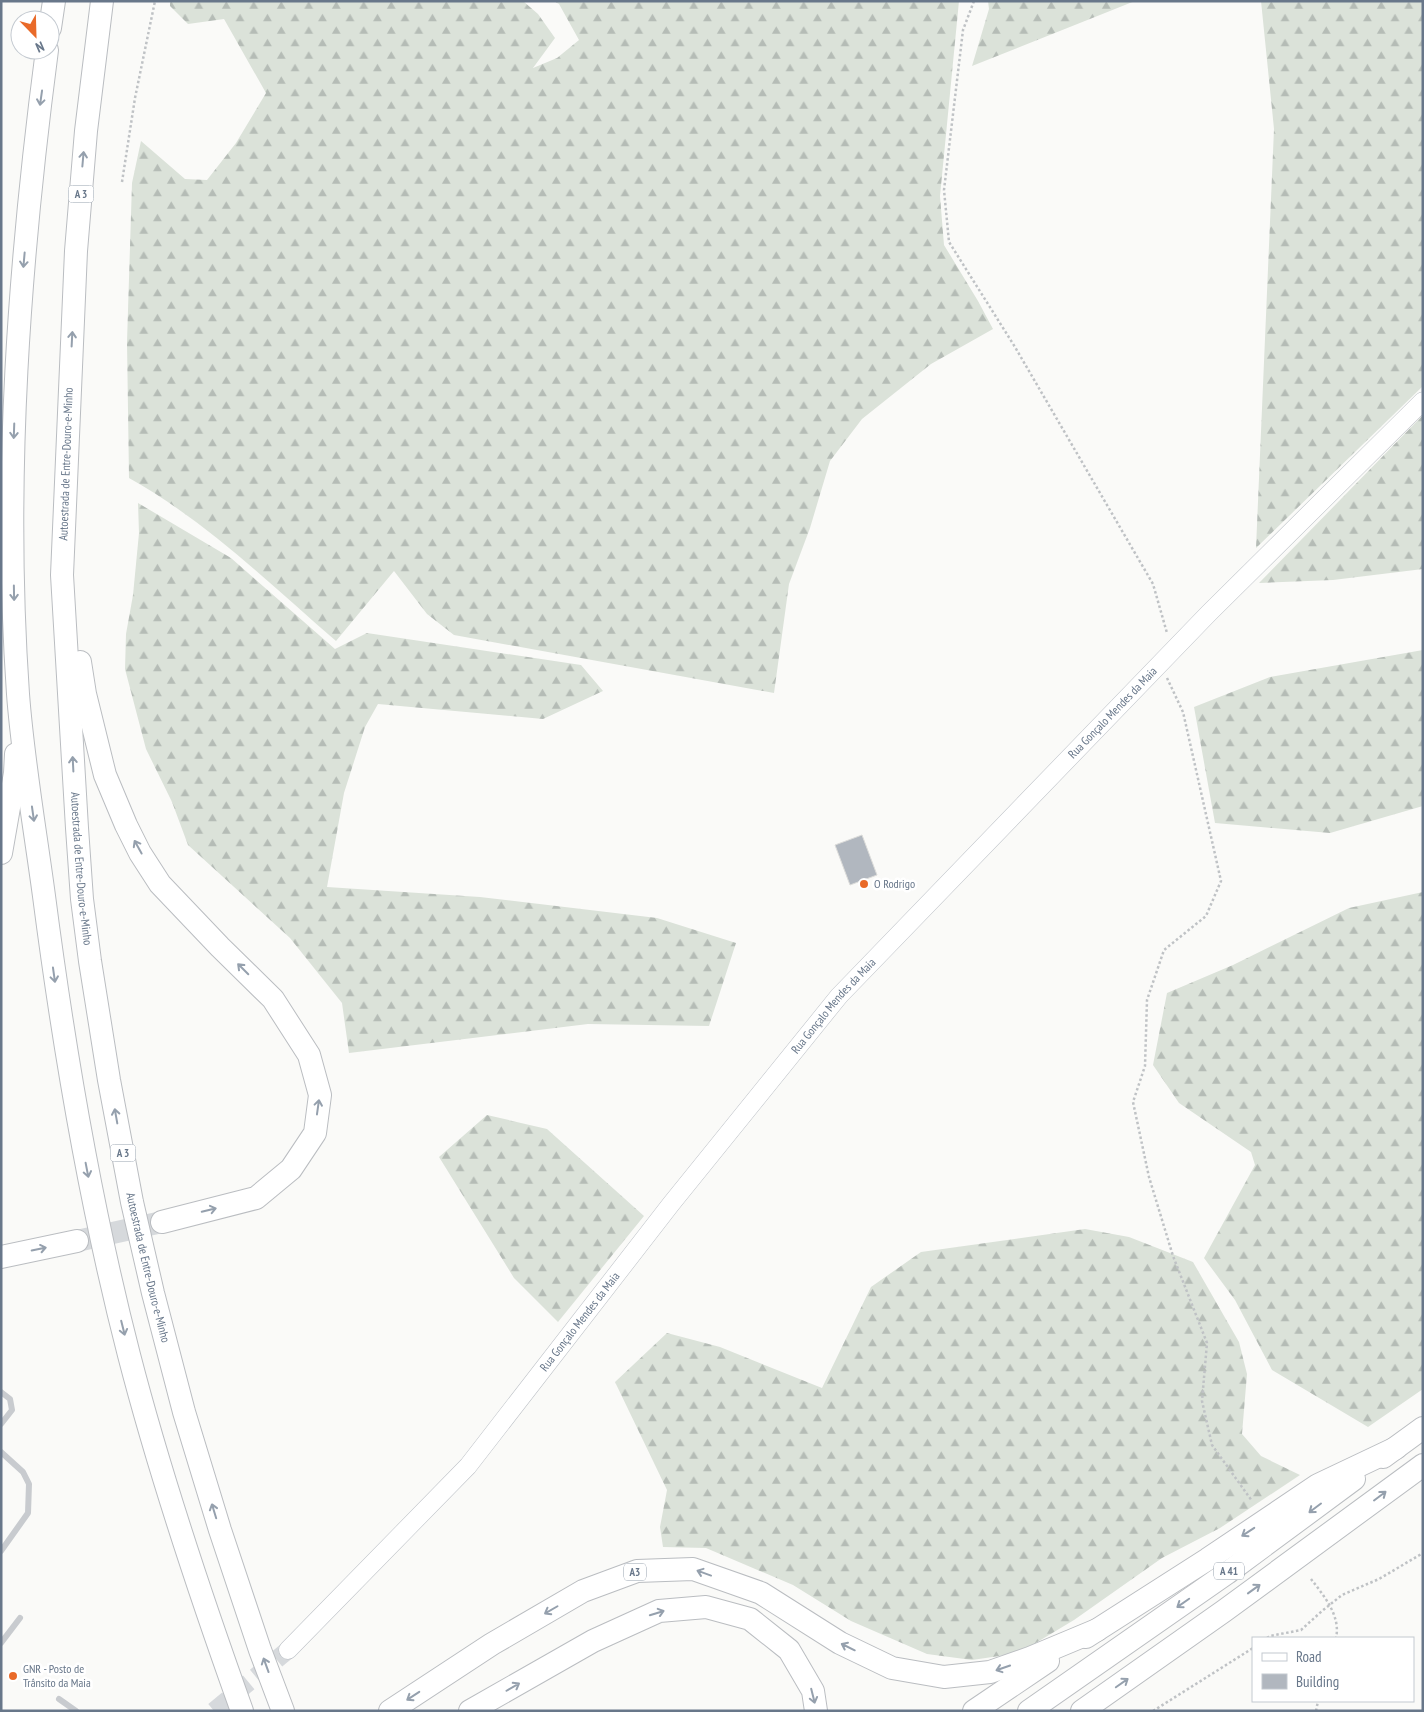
<svg xmlns="http://www.w3.org/2000/svg" width="1424" height="1712" font-family="'PT Sans Narrow',sans-serif">
	<style>
		.forest { fill: url(#forest-firs) }
		.building { fill: #b1b7bf; stroke: #dcdcda }
		.lines { fill: none; stroke-linecap: round; stroke-linejoin: round }
		.secondary-tunnel { stroke: #d6d9dc; stroke-width: 18; stroke-dasharray: 18 9; stroke-linecap: butt }
		.highway-tunnel { stroke: #d6d9dc; stroke-width: 22; stroke-dasharray: 22 11; stroke-linecap: butt }
		.secondary-casing { stroke: #bcc0c6; stroke-width: 19 }
		.highway-casing { stroke: #babdc1; stroke-width: 24 }
		.path { stroke: #bfc2c5; stroke-width: 2.5; stroke-dasharray: 2.5 2.5; stroke-linecap: butt }
		.lane { stroke: #c8cbcf; stroke-width: 6 }
		.secondary { stroke: #fff; stroke-width: 18 }
		.highway { stroke: #fff; stroke-width: 22 }
		.oneway { stroke: #95a0ad }
		.poi-dot { fill: #e96a29; stroke: #fff; stroke-width: 2 }
		.labels { text-anchor: middle; stroke-width: 5; stroke-linejoin: round; paint-order: stroke }
		.shield { fill: #fff; stroke: #95a0ad; stroke-width: 1 }
		.shield-label { font-size: 11px; font-weight: bold; fill: #68778a }
		.street-label { font-size: 12px; fill: #68778a; stroke: #fff }
		.poi-label { font-size: 12px; fill: #68778a; stroke: #fff; text-anchor: start }
	</style>
	<defs>
		<pattern id="forest-firs" width="22" height="20" patternUnits="userSpaceOnUse" patternTransform="scale(1.25)"><rect width="22" height="20" fill="#dbe2d9"/><path d="M5 1l3.5 6h-7zM16 11l3.5 6h-7z" fill="#b5bcb6"/></pattern>
	</defs>
	<rect width="100%" height="100%" fill="#fafaf8"/>
	<path class="forest" d="M170 1H523L538 14 555 38 533 68 557 58 579 40 559 4 554 1H959L940 196 944 245 978 301 993 329 931 364 862 419 830 461 810 528 789 584 774 693 454 635 427 614 394 571 336 641C270 584 206 521 129 478L127 342 132 183 141 141 185 179 207 180 236 143 266 93 224 19 188 24 170 6Z
		M988 1H1135L972 66 989 9Z
		M1261 1H1423V386L1256 548 1274 129Z
		M1423 415V569L1333 580 1259 583Z
		M138 503 231 558 335 649 367 633 581 665 603 691 543 719 378 704 365 727 344 793 327 887 480 897 657 918 736 943 709 1026 588 1024 349 1053 342 1003 290 938 188 845 172 802 146 749 125 669 126 634 133 595 139 533Z
		M1423 650V806L1330 833 1215 823 1194 707 1270 677Z
		M1423 892V1389L1368 1427 1272 1370 1235 1300 1204 1258 1255 1165 1251 1152 1179 1103 1153 1065 1167 993 1233 965 1349 908Z
		M487 1115 547 1129 644 1216 558 1322 514 1278 439 1157Z
		M1085 1229 1129 1237 1193 1262 1239 1342 1247 1374 1242 1434 1261 1456 1300 1475 1220 1528 1162 1558 1074 1620 1019 1653 972 1660 927 1654 851 1621 793 1585 706 1548 663 1547 660 1527 667 1490 615 1382 667 1333 720 1347 822 1388 871 1287 921 1252Z"/>
	<path class="building" d="M862 835 877 875 850 885 835 845Z"/>
	<g class="lines">
		<path class="secondary-tunnel" d="M214 1711 288 1650"/>
		<path class="highway-tunnel" d="M77 1241 162 1222"/>
		<defs>
			<g id="secondary">
				<path id="s1" d="M288 1650 468 1466 671 1204 839 996 1209 613 1423 401"/>
			</g>
			<g id="highway">
				<path id="s2" d="M102 1 86 131 76 251 62 575 77 828 82 899 90 961 109 1080 132 1202 153 1293 184 1412 220 1530 260 1650 283 1711"/>
				<path d="M50 28 54 1"/>
				<path d="M47 50C19 263 3 479 18 694 23 761 35 829 44 896 64 1050 90 1204 129 1355 160 1475 200 1594 242 1711"/>
				<path d="M80 662 85 694 105 775 126 825 140 853 160 884 220 947 273 999 309 1055 320 1095 315 1133 291 1169 256 1198 162 1222"/>
				<path d="M1 853 15 773 16 754"/>
				<path d="M1 1257 77 1241"/>
				<path d="M1383 1457 1423 1428"/>
				<path d="M1086 1637 1208 1559 1318 1485 1396 1448"/>
				<path d="M390 1711 492 1644 583 1591 637 1571 693 1569 761 1593 840 1643 892 1668 944 1677 990 1672 1030 1658 1097 1630"/>
				<path d="M470 1711 593 1641 659 1611 706 1607 750 1619 789 1650 813 1691 816 1711"/>
				<path d="M974 1711 1048 1661"/>
				<path d="M1029 1711 1227 1573 1354 1479"/>
				<path d="M1082 1711 1224 1611 1423 1465"/>
			</g>
		</defs>
		<use href="#secondary" class="secondary-casing"/>
		<use href="#highway" class="highway-casing"/>
		<path class="path" d="M974 1 963 30 944 190 949 242 1015 347 1153 584 1167 633
			M122 182 135 98 155 1
			M1167 678 1183 712 1221 881 1206 916 1164 950 1147 1000 1145 1066 1133 1102 1149 1177 1173 1256 1207 1343 1202 1401 1212 1445 1252 1501
			M1311 1579C1324 1596 1341 1616 1336 1638
			M1267 1638 1270 1636 1301 1630 1322 1611 1342 1595 1379 1579 1423 1553
			M1153 1711 1253 1648
			M1316 1711 1318 1701"/>
		<path class="lane" d="M1 1392 10 1399 12 1410 1 1424
			M1 1452 23 1472 29 1484 28 1513 1 1551
			M1 1643 20 1618
			M59 1699 76 1711"/>
		<use href="#secondary" class="secondary"/>
		<use href="#highway" class="highway"/>
	</g>
	<defs><path id="oneway-shaft" d="M-6 0H5M1.5-3L5.5 0L1.5 3" fill="none" stroke-width="1.6" stroke-linecap="round" stroke-linejoin="round" transform="scale(1.25)"/></defs>
	<g class="oneway">
		<use href="#oneway-shaft" transform="translate(41 98) rotate(98)"/>
		<use href="#oneway-shaft" transform="translate(83 159) rotate(-85)"/>
		<use href="#oneway-shaft" transform="translate(24 260) rotate(95)"/>
		<use href="#oneway-shaft" transform="translate(72 339) rotate(-87)"/>
		<use href="#oneway-shaft" transform="translate(14 431) rotate(92)"/>
		<use href="#oneway-shaft" transform="translate(14 593) rotate(89)"/>
		<use href="#oneway-shaft" transform="translate(73 764) rotate(-93)"/>
		<use href="#oneway-shaft" transform="translate(33 814) rotate(82)"/>
		<use href="#oneway-shaft" transform="translate(138 847) rotate(-119)"/>
		<use href="#oneway-shaft" transform="translate(243 969) rotate(-135)"/>
		<use href="#oneway-shaft" transform="translate(54 975) rotate(82)"/>
		<use href="#oneway-shaft" transform="translate(318 1107) rotate(-82)"/>
		<use href="#oneway-shaft" transform="translate(116 1116) rotate(-100)"/>
		<use href="#oneway-shaft" transform="translate(87 1170) rotate(79)"/>
		<use href="#oneway-shaft" transform="translate(209 1210) rotate(-14)"/>
		<use href="#oneway-shaft" transform="translate(39 1249) rotate(-12)"/>
		<use href="#oneway-shaft" transform="translate(123 1328) rotate(76)"/>
		<use href="#oneway-shaft" transform="translate(1380 1496) rotate(-37)"/>
		<use href="#oneway-shaft" transform="translate(1315 1508) rotate(143)"/>
		<use href="#oneway-shaft" transform="translate(214 1511) rotate(-107)"/>
		<use href="#oneway-shaft" transform="translate(1248 1532) rotate(147)"/>
		<use href="#oneway-shaft" transform="translate(704 1573) rotate(-160)"/>
		<use href="#oneway-shaft" transform="translate(1254 1589) rotate(-36)"/>
		<use href="#oneway-shaft" transform="translate(1183 1603) rotate(145)"/>
		<use href="#oneway-shaft" transform="translate(551 1610) rotate(150)"/>
		<use href="#oneway-shaft" transform="translate(657 1613) rotate(-17)"/>
		<use href="#oneway-shaft" transform="translate(848 1647) rotate(-154)"/>
		<use href="#oneway-shaft" transform="translate(266 1665) rotate(-110)"/>
		<use href="#oneway-shaft" transform="translate(1003 1668) rotate(161)"/>
		<use href="#oneway-shaft" transform="translate(1122 1683) rotate(-35)"/>
		<use href="#oneway-shaft" transform="translate(513 1687) rotate(-30)"/>
		<use href="#oneway-shaft" transform="translate(413 1696) rotate(147)"/>
		<use href="#oneway-shaft" transform="translate(813 1696) rotate(76)"/>
	</g>
	<g class="poi-dot">
		<circle cx="864" cy="884" r="5"/>
		<circle cx="13" cy="1676" r="5"/>
	</g>
	<g class="labels">
		<g class="shield">
			<rect x="68.5" y="185.5" width="25" height="17" rx="4"/>
			<rect x="110.5" y="1144.5" width="25" height="17" rx="4"/>
			<rect x="1214" y="1562.5" width="30" height="17" rx="4"/>
			<rect x="624" y="1563.5" width="22" height="17" rx="4"/>
		</g>
		<g class="shield-label">
			<text x="81" y="198">A 3</text>
			<text x="123" y="1157">A 3</text>
			<text x="1229" y="1575">A 41</text>
			<text x="635" y="1576">A3</text>
		</g>
		<g class="street-label">
			<text transform="translate(66 464) rotate(-88)" y="4">Autoestrada de Entre-Douro-e-Minho</text>
			<text dy="4" stroke="none"><textPath href="#s1" startOffset="1250">Rua Gonçalo Mendes da Maia</textPath></text>
			<text dy="4" stroke="none"><textPath href="#s2" startOffset="870">Autoestrada de Entre-Douro-e-Minho</textPath></text>
			<text dy="4" stroke="none"><textPath href="#s1" startOffset="845">Rua Gonçalo Mendes da Maia</textPath></text>
			<text dy="4" stroke="none"><textPath href="#s2" startOffset="1275">Autoestrada de Entre-Douro-e-Minho</textPath></text>
			<text dy="4" stroke="none"><textPath href="#s1" startOffset="440">Rua Gonçalo Mendes da Maia</textPath></text>
		</g>
		<g class="poi-label">
			<text x="874" y="888">O Rodrigo</text>
			<text x="23" y="1673">GNR - Posto de<tspan x="23" dy="14">Trânsito da Maia</tspan></text>
		</g>
	</g>
	<rect width="1424" height="1712" fill="none" stroke="#68778a" stroke-width="5"/>
	<rect x="1252" y="1637" width="162" height="65" fill="#ffffff" stroke="#c3c9d0"/>
	<rect x="1262" y="1653" width="25" height="8" fill="#ffffff" stroke="#c3c9d0"/>
	<text x="1296" y="1662" font-size="15" fill="#68778a">Road</text>
	<rect x="1262" y="1674" width="25" height="15" fill="#b1b7bf" stroke="#c3c9d0"/>
	<text x="1296" y="1687" font-size="15" fill="#68778a">Building</text>
	<g transform="translate(35 35) rotate(157)"><circle r="24" fill="#ffffff" stroke="#c3c9d0"/>
	<path d="M0-4L9 19L0 12L-9 19Z" fill="#e96a29"/>
	<text y="-8" font-size="14" font-weight="bold" text-anchor="middle" fill="#68778a">N</text>
	</g>
</svg>
